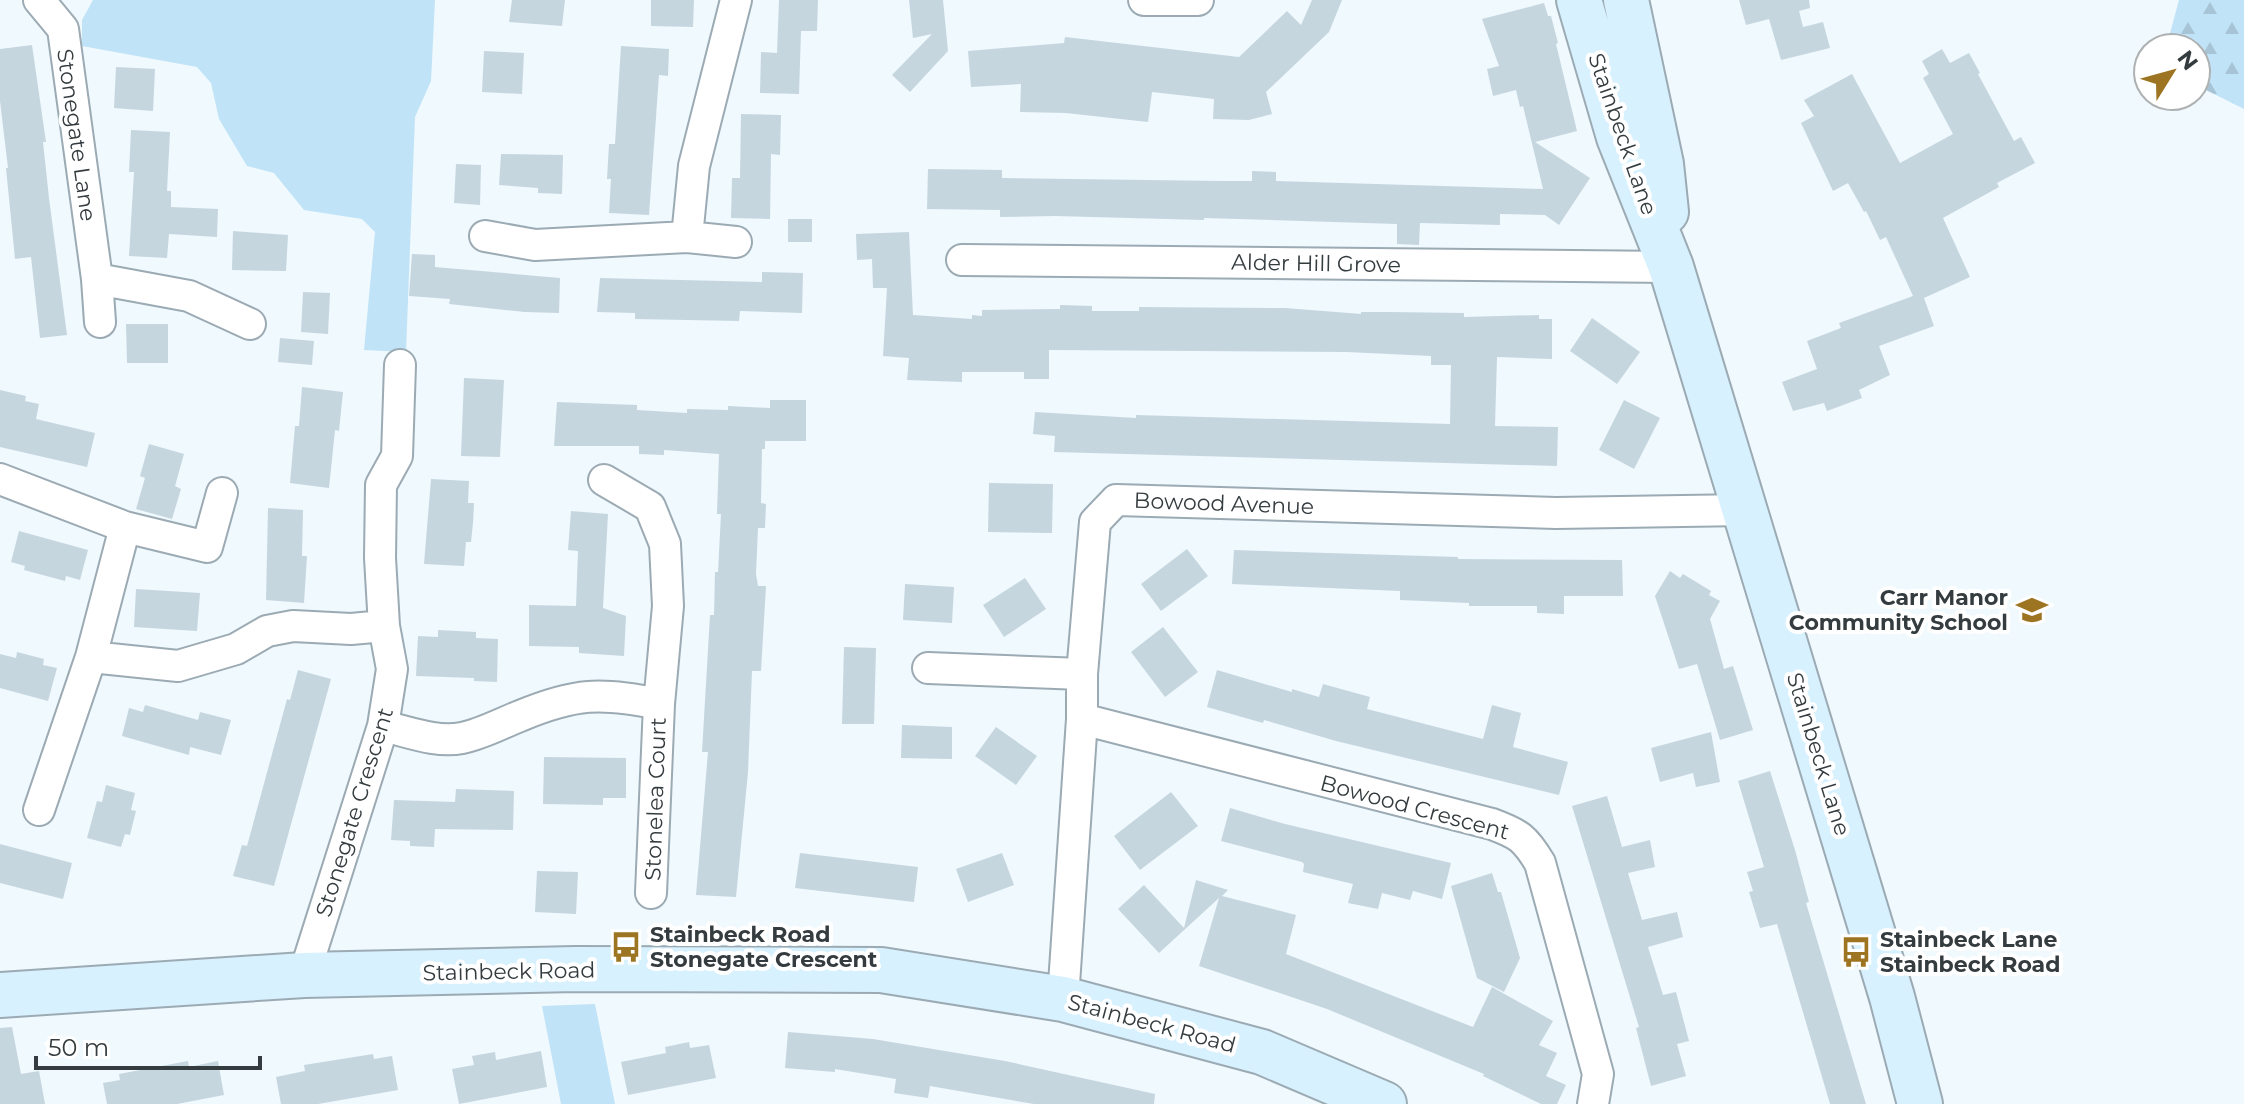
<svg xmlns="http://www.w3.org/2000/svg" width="2244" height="1104" font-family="Montserrat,sans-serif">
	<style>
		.green { fill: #c0e3f7 }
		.forest { fill: url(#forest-firs) }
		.building { fill: #c6d6de }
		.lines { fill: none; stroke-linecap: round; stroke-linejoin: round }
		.street-casing { stroke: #9baab3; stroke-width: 34 }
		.secondary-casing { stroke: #9baab3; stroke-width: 48 }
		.street { stroke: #fff; stroke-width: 30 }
		.secondary { stroke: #d7f1fe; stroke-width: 44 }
		.labels { text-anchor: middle; stroke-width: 8; stroke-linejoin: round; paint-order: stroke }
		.street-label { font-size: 22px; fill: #353c3f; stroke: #fff }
		.poi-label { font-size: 22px; font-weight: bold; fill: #353c3f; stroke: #fff; text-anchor: start }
	</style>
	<defs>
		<pattern id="forest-firs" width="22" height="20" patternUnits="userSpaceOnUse" patternTransform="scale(2)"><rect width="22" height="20" fill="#c0e3f7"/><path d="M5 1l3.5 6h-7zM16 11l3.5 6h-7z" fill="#a6c4d5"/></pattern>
	</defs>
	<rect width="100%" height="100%" fill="#eff9fe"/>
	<path class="green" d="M93 0H435L431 81 415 117 406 352 364 350 375 232 362 219 304 210 274 173 247 166 219 119 211 83 197 67 82 46V20Z
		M595 1004 615 1104H561L542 1006Z"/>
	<path class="forest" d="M2179 0H2244V109L2196 85V48H2166Z"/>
	<path class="building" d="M512 0H565L562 26 509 22Z
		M651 0H694L693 27 651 26Z
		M779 0H818L817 31H801L799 94 760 93 761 52 777 53Z
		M909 0H943L948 51 910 92 892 75 932 34 913 38Z
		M1312 0H1342L1329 32 1266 92 1272 114 1249 120 1213 119 1214 99 1152 92 1148 122 1066 113 1020 112 1021 84 971 87 968 51 1064 43 1065 37 1239 57 1287 11 1301 25Z
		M1739 0H1809L1810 8 1799 11 1803 27 1823 22 1830 48 1781 60 1769 19 1746 25Z
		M1544 3 1548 16H1551L1558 43 1556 44 1577 131 1535 142 1590 178 1559 225 1545 215 1500 214V225L1420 223 1419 245 1397 244V224L1204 218V220L1055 216 1000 217V210L927 209 928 169 1002 170V178L1221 181H1252V171L1276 172V181L1543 189 1523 106 1520 107 1516 90 1493 96 1487 69 1499 66 1482 19Z
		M32 45 46 142H43L49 198 67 335 40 338 31 257 15 259 6 168H8L0 101V49Z
		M621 46 669 49 668 76 659 75 649 215 609 213 611 179H607L609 144H615Z
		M1942 49 1950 63 1969 53 1980 73 1978 74 2014 141 2021 137 2035 163 1997 183 1999 187 1943 218 1970 277 1924 298 1934 326 1879 346 1890 375 1859 390 1862 398 1827 411 1824 403 1793 411 1782 382 1817 369 1807 341 1841 328 1839 323 1913 296 1886 237 1880 240 1866 211 1864 212 1848 183 1833 191 1801 123 1814 116 1804 100 1852 74 1900 163 1953 134 1923 78 1929 74 1922 61Z
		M484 51 524 53 522 94 482 92Z
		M116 67 155 69 153 111 114 108Z
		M741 114 781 115 780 155 771 154 770 219 731 218 732 178H740Z
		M131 130 170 132 167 191H171V207L218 209 217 237 169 234 167 258 129 256 134 172H129Z
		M501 154 563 155 562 194 538 193V188L499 185Z
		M456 164 481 165 480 205 454 203Z
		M788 219H812V242H788Z
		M233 231 288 235 286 271 232 270Z
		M909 232 913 315 972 319V315L982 316V310L1060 309V305L1092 306V311H1139V307L1285 308 1361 314V312H1390L1464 313V317L1539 315V319H1552V359L1497 357 1495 426 1558 427 1557 466 1054 452 1055 436 1033 434 1035 412 1136 418V415L1450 424 1451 365H1431V356L1347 352 1049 350V379H1024V372H962V382L907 380 909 358 883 356 887 288H873L872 259 857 260 856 234Z
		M412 254 435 255V267L560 278 559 313 525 312 449 304 450 299 409 296Z
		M762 272 803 273 802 313 740 311 739 321 635 319V313L597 312 600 278 762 282Z
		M303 292 330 293 328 334 301 332Z
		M1592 318 1640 352 1617 384 1570 351Z
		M126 324H168V363H127Z
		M280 338 314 341 312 365 278 362Z
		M464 378 504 380 500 457 461 456Z
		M302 387 343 392 339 431 335 430 329 488 290 483 295 426H299Z
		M0 390 26 396 25 401 39 404 36 419 95 433 87 467 0 447Z
		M770 400H806V441H765V449H762L761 503 766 504 765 528H758L756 574 758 586H766L761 671H752L748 772 736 897 696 895 708 752H702L710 615H714L715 572H718L721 514H717L719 454 664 450V455L639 454V446H554L557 402 637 405V410L687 413V409L728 410V406L770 408Z
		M1624 400 1660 418 1634 469 1599 450Z
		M149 444 184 454 175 486 181 489 172 519 136 509 145 478 140 476Z
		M431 479 469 481 468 503H474L473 523 471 542H466L464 566 424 564Z
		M989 483 1053 484 1052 533 988 532Z
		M268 508 303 510 302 556H307L304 603 266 600Z
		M571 511 608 514 603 608 626 616 624 656 579 653V647L529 646V605L576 606 578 551 568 550Z
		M19 531 88 550 80 580 66 576 65 581 24 570 25 566 11 562Z
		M1187 549 1208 576 1161 611 1141 584Z
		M1234 550 1458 557V559L1622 560 1623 596H1564V614L1537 613V606H1469V603L1400 600V591L1232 584Z
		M1670 571 1680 578 1683 574 1711 591 1709 595 1720 601 1710 619 1724 669 1733 666 1753 730 1720 740 1697 664 1679 669 1655 596Z
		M1025 578 1046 609 1004 637 983 605Z
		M905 584 954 587 952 623 903 620Z
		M136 589 200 593 197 631 134 627Z
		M1163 627 1198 672 1165 697 1131 652Z
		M438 630 476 632V638L498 639 497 682 474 681V678L416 676 418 636 438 637Z
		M844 647 876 648 874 724H842Z
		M17 652 44 659 43 665 57 668 48 701 0 688V654L16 658Z
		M298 670 331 679 274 886 233 876 242 845 247 846 287 699 290 700Z
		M1217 670 1292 692V689L1319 697 1323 684 1370 697 1367 709 1483 739 1492 705 1521 713 1513 747 1568 762 1559 795 1336 741 1264 720 1263 723 1207 707Z
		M145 705 198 720 200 712 231 720 221 755 190 747 189 755 122 736 129 708 143 712Z
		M902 725 952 727V759L901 758Z
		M996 727 1037 756 1016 785 975 756Z
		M1711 732 1720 782 1696 787 1693 773 1660 782 1651 748Z
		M544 757 626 758V798H603V805L543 804Z
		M1770 771 1795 850 1809 902 1806 903 1866 1104H1830L1777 924 1760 928 1749 892 1753 891 1747 872 1764 867 1738 781Z
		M106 785 135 793 131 810 136 811 130 835 125 834 121 847 87 838 97 801 102 802Z
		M456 789 514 791 513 830 435 829 434 847 410 846V841L391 840 394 800 455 802Z
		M1171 792 1198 826 1140 870 1114 836Z
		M1607 796 1622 847 1650 840 1655 867 1628 873 1642 920 1677 912 1683 937 1648 947 1663 995 1676 992 1689 1041 1677 1044 1686 1076 1651 1086 1636 1028 1639 1027 1572 806Z
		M1230 808 1285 824 1451 863 1442 899 1413 891 1410 900 1382 893 1378 909 1348 903 1353 884 1303 872 1304 864 1302 862 1221 841Z
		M0 844 72 863 63 899 0 883Z
		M800 853 918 867 914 902 795 888Z
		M1002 853 1014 885 968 902 956 869Z
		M537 871 578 872 576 914 535 912Z
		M1492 873 1498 892H1501L1520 958 1504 992 1477 978 1451 886Z
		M1196 880 1228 890 1222 896 1296 915 1286 954 1473 1027 1492 987 1553 1021 1539 1045 1557 1053 1546 1076 1566 1085 1557 1104H1541L1483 1076 1484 1074 1327 1009 1199 966 1219 898 1159 953 1118 909 1144 885 1184 928Z
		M12 1027 21 1074 39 1071 45 1104H0V1028Z
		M788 1032 873 1039 1005 1061 1155 1094 1154 1104H1034L930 1086 928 1098 894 1093 896 1079 835 1069V1072L785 1068Z
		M689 1042 690 1048 709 1045 716 1078 628 1095 621 1062 666 1053 665 1047Z
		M541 1051 547 1087 459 1104 452 1069 474 1065 472 1056 495 1052 496 1060Z
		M373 1054 374 1059 392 1056 398 1090 318 1104H281L276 1077 305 1071 304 1065Z
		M188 1061 189 1067 218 1061 224 1095 177 1104H107L103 1083 120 1080 119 1074Z"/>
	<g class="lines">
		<defs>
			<path id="street" d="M39 0 63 29 97 279 100 322
				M1144 0H1198
				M485 236 535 245 687 237 736 242
				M687 237 694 166 736 0
				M962 260 1671 267
				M97 279 189 296 250 324
				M0 479 125 527 207 547 222 493
				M604 480 650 507 665 544 668 606 659 704 651 893
				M91 657 178 666 236 649 267 631 293 626 351 629 384 626
				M928 668 1082 674
				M1082 719 1492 824C1519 834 1525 838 1540 863L1598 1074 1593 1104
				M383 726C409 732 436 743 462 738 482 734 502 723 520 716 575 693 601 692 659 704
				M39 810 91 657 125 527
				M304 975 383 726 392 669 384 626 380 558 381 485 397 456 400 365
				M1063 999 1082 719V674L1095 522 1116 500 1556 513 1746 510"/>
			<path id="secondary" d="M1579 0 1619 137 1671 267 1892 997 1920 1104
				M1626 0 1661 164 1666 212
				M0 995 304 975 575 969 881 970 1063 999 1262 1052 1384 1104"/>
		</defs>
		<use href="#street" class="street-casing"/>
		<use href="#secondary" class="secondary-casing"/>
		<use href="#street" class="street"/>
		<use href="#secondary" class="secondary"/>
	</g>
	<defs>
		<symbol id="school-bare" viewBox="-9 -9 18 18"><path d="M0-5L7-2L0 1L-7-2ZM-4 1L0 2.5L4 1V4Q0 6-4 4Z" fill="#9d7522" stroke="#fff" stroke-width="2.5" paint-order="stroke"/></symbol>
		<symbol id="bus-bare" viewBox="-9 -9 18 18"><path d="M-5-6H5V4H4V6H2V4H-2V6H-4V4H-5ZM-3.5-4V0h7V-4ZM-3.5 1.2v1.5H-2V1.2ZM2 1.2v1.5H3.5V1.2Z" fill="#9d7522" stroke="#fff" stroke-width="2.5" paint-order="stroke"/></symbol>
	</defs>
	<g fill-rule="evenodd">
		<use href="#school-bare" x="2010" y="588" width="44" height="44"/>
		<use href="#bus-bare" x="604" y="925" width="44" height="44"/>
		<use href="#bus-bare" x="1834" y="930" width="44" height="44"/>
	</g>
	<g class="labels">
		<g class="street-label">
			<text transform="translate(1623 134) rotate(71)" y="8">Stainbeck Lane</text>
			<text transform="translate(77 135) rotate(82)" y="8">Stonegate Lane</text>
			<text transform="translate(1316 263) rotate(1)" y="8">Alder Hill Grove</text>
			<text transform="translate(1224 503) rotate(2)" y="8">Bowood Avenue</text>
			<text transform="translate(1819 754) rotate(73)" y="8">Stainbeck Lane</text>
			<text transform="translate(655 799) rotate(-88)" y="8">Stonelea Court</text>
			<text transform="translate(1415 807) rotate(15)" y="8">Bowood Crescent</text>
			<text transform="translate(354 812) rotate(-73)" y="8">Stonegate Crescent</text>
			<text transform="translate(509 971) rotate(-1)" y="8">Stainbeck Road</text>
			<text transform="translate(1152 1023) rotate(15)" y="8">Stainbeck Road</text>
		</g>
		<g class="poi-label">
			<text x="2008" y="605" text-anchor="end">Carr Manor<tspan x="2008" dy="25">Community School</tspan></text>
			<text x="650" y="942">Stainbeck Road<tspan x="650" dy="25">Stonegate Crescent</tspan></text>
			<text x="1880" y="947">Stainbeck Lane<tspan x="1880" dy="25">Stainbeck Road</tspan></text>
		</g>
	</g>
	<g transform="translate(2172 72) rotate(53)"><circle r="38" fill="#ffffff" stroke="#aeb1b2" stroke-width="2"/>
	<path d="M0-6L14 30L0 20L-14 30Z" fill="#9d7522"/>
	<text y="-12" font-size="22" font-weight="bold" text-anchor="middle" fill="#353c3f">N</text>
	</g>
	<path d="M36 1056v12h224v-12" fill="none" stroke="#353c3f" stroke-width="4"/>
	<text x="48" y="1056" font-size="24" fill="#353c3f" stroke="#ffffff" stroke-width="6" paint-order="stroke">50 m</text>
</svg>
